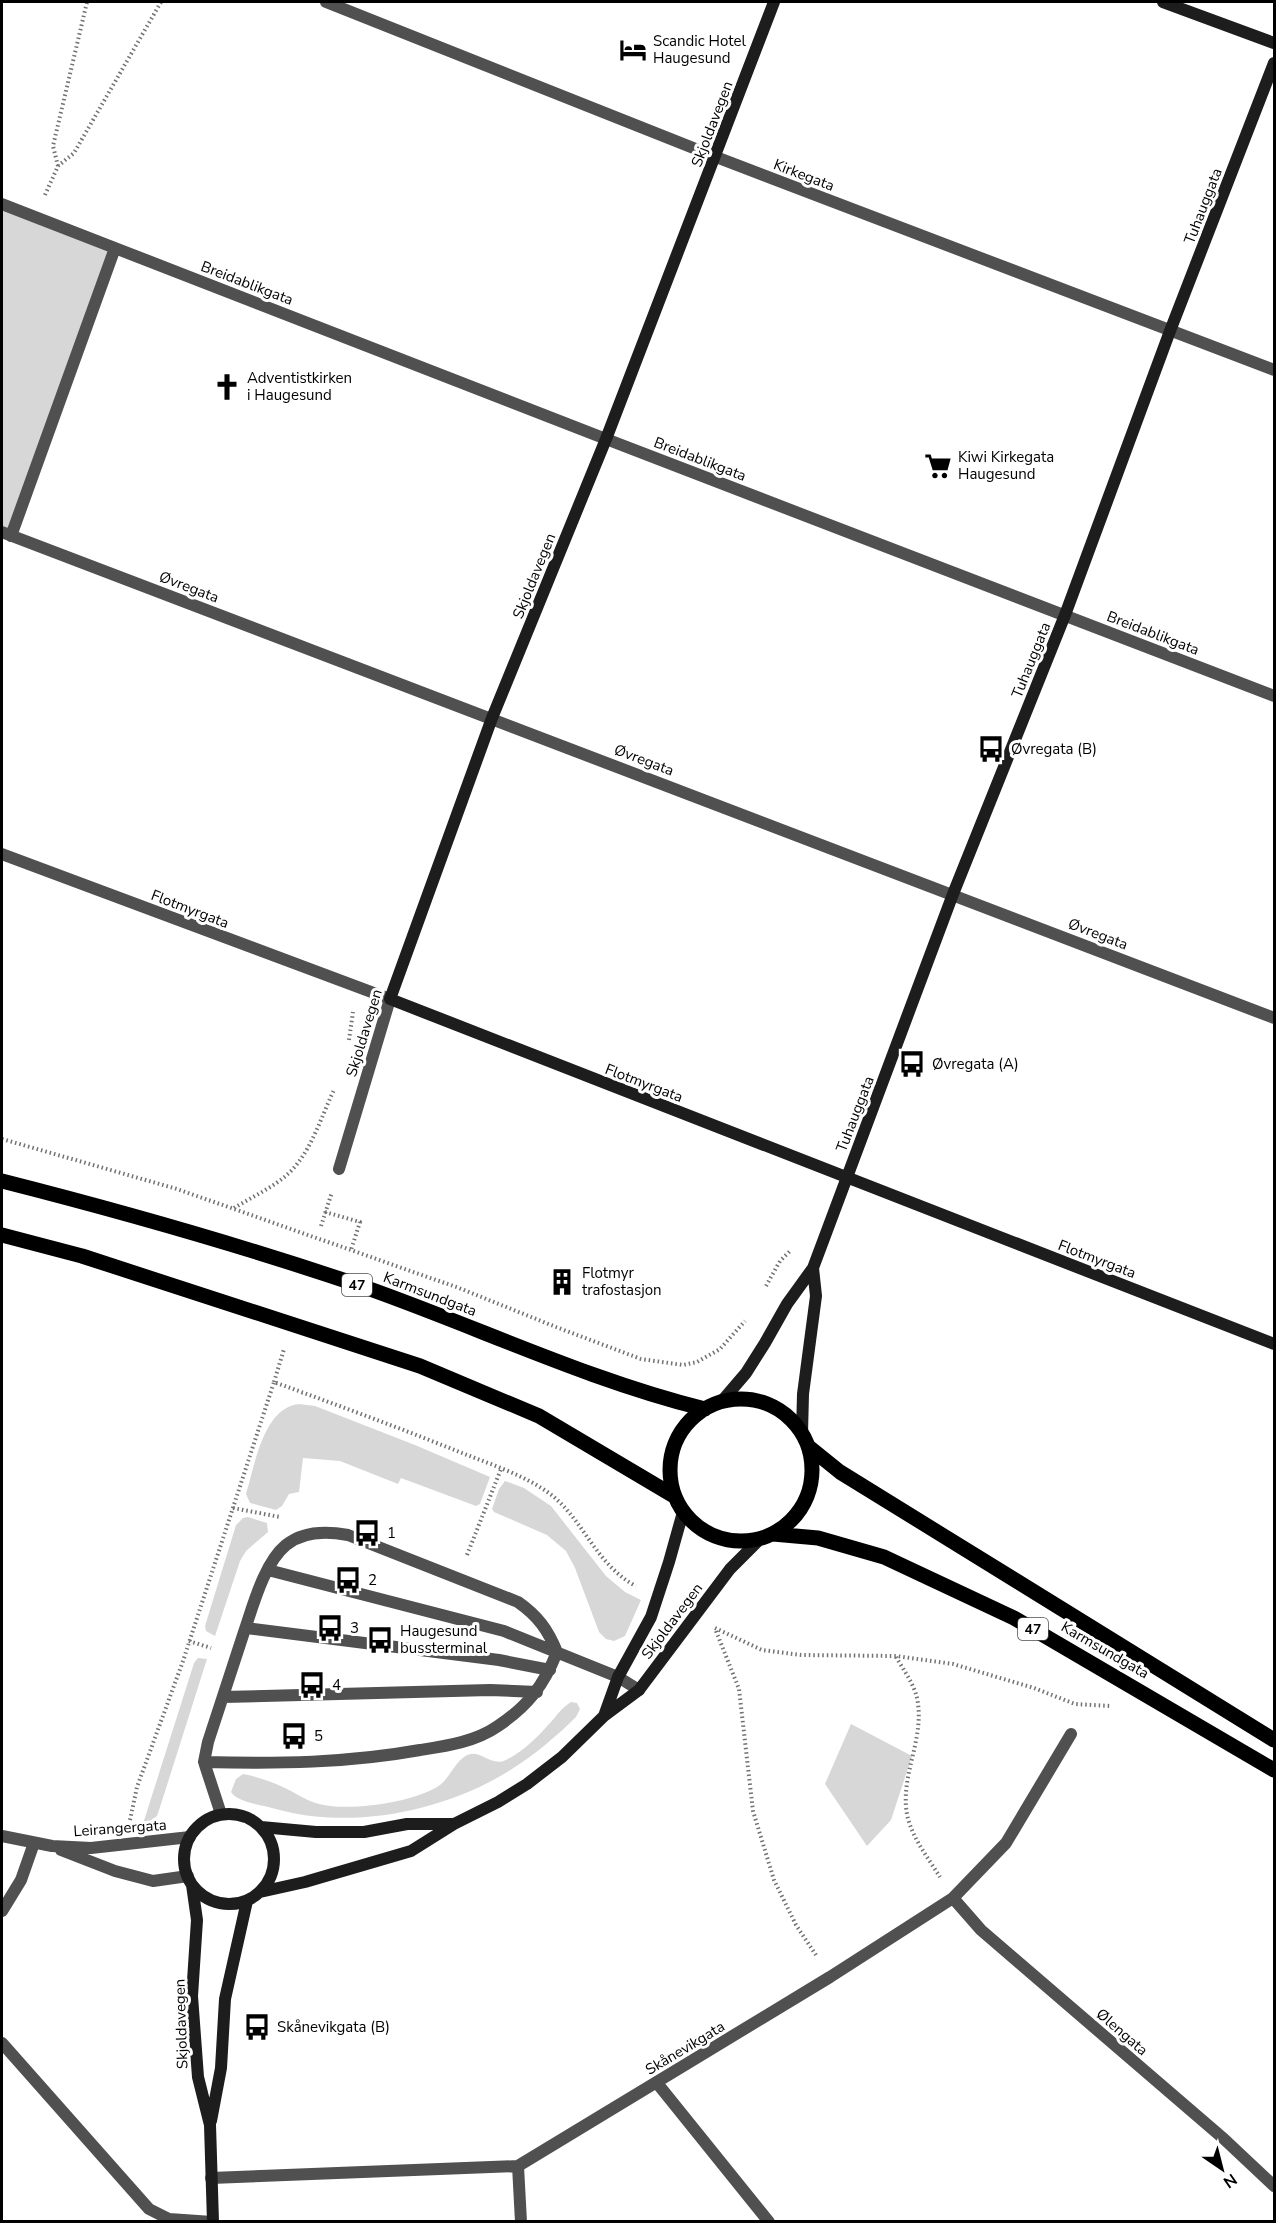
<svg xmlns="http://www.w3.org/2000/svg" width="1276" height="2223" font-family="'Nunito Sans',sans-serif">
	<style>
		.green { fill: #d7d7d7 }
		.lines { fill: none; stroke-linecap: round; stroke-linejoin: round }
		.path { stroke: #727272; stroke-width: 4; stroke-dasharray: 1.5 3; stroke-linecap: butt }
		.lane { stroke: #505050; stroke-width: 12 }
		.street { stroke: #505050; stroke-width: 12 }
		.secondary { stroke: #1d1d1d; stroke-width: 12 }
		.primary { stroke: #000; stroke-width: 15 }
		.labels { text-anchor: middle; stroke-width: 6; stroke-linejoin: round; paint-order: stroke }
		.shield { fill: #fff; stroke: #4c4c4c; stroke-width: 1.5 }
		.shield-label { font-size: 14px; font-weight: bold; fill: #000 }
		.poi-label { font-size: 15px; fill: #000; stroke: #fff; text-anchor: start }
		.street-label { font-size: 15px; fill: #000; stroke: #fff }
	</style>
	<rect width="100%" height="100%" fill="#fff"/>
	<path class="green" d="M2 204 115 248 11 536 2 532Z
		M299 1404 315 1406 415 1445 490 1477 480 1504 476 1506 401 1478 398 1484 340 1461 303 1458 299 1492 289 1494 282 1506 276 1510 250 1503 246 1494C255 1465 263 1408 299 1404Z
		M505 1481 524 1488 551 1506 606 1576 625 1592 641 1600 625 1636 614 1641 606 1639 599 1632 575 1568 566 1551 547 1535 494 1512 492 1509 499 1489Z
		M248 1517 267 1523 268 1532 246 1551 240 1561 215 1636 206 1631 205 1626 236 1525 243 1518Z
		M198 1658 207 1659 162 1801 157 1816 142 1827 194 1663Z
		M571 1702 577 1703 580 1709 576 1717C557 1736 534 1755 512 1769 445 1812 349 1831 272 1808 261 1805 237 1802 231 1792L236 1779 243 1774C259 1777 276 1783 291 1791 302 1797 311 1803 324 1805 353 1811 416 1802 440 1785 450 1777 454 1764 464 1757 479 1746 490 1768 506 1760 522 1752 537 1738 548 1725 556 1717 561 1708 571 1702Z
		M851 1724 912 1756 891 1820 867 1846 825 1784Z"/>
	<g class="lines">
		<path class="path" d="M58 166 53 146 87 2
			M45 195 58 166 74 153 161 2
			M349 1040 353 1012
			M2 1139 177 1189 459 1288 556 1327 641 1359 683 1365 697 1362 720 1349 745 1321
			M234 1208C252 1197 274 1187 289 1173 311 1152 321 1117 334 1090
			M325 1212 360 1222 351 1250
			M321 1226 332 1192
			M766 1286 780 1261 790 1251
			M274 1382 284 1349
			M233 1508 280 1517
			M467 1555 501 1469
			M715 1628 762 1650 801 1655 896 1656 953 1664 1034 1688 1075 1704 1110 1706
			M716 1631 739 1689 753 1811 774 1880 796 1925 816 1955
			M189 1641 211 1648
			M896 1657C903 1669 914 1684 917 1698 925 1736 903 1770 906 1807 908 1833 927 1856 940 1877
			M130 1820 137 1787 183 1661 274 1382C337 1405 400 1428 462 1453 490 1464 521 1474 546 1491 583 1516 594 1564 636 1586"/>
		<path class="lane" d="M268 1570 504 1631 618 1677 639 1690
			M246 1628 499 1660 550 1670
			M223 1697 490 1690 537 1692
			M204 1762C277 1764 348 1763 420 1750 446 1746 475 1742 498 1726 528 1706 544 1685 557 1652 548 1630 538 1616 518 1602L348 1535C327 1531 303 1531 286 1545 264 1563 253 1606 244 1632 232 1669 220 1706 208 1742L204 1762 221 1814
			M2 1911 21 1880 34 1843"/>
		<path class="street" d="M326 2 716 157 1274 370
			M2 204 115 248
			M2 532 1274 1018
			M11 536 115 248 606 439 1274 696
			M2 854 390 999 339 1169
			M2 1836 52 1846 91 1848 190 1837
			M61 1850 115 1871 153 1881 188 1876
			M953 1898 981 1930 1224 2139 1274 2186
			M2 2043 149 2209 169 2219 212 2222
			M657 2083 769 2222
			M518 2166 521 2222
			M211 2178 518 2166 830 1977 953 1898 1006 1843 1071 1734"/>
		<path class="secondary" d="M774 2 606 439 492 718 390 999 1274 1344
			M1163 2 1274 43
			M722 1401 746 1373 765 1343 787 1304 813 1268 953 894 1065 615 1170 331 1274 63
			M802 1433 803 1394 816 1296 813 1268
			M604 1716 618 1677 651 1617 669 1562 683 1512
			M184 1859a45 45 0 1 1 90 0a45 45 0 1 1-90 0Z
			M261 1827 316 1832H364L407 1824H452
			M192 1885 197 1920 192 1996 198 2077 210 2125 213 2222
			M260 1892 305 1882 411 1851 454 1824 498 1802 527 1784 562 1757 604 1716 639 1690 730 1569 759 1540
			M211 2121 221 2068 225 1999 247 1901"/>
		<path class="primary" d="M2 1181C124 1212 247 1247 367 1288 480 1328 588 1380 705 1409
			M2 1235 82 1256 420 1366 539 1416 674 1496
			M670 1470a71 71 0 1 1 142 0a71 71 0 1 1-142 0Z
			M809 1447 840 1472 1274 1740
			M773 1534 818 1538 884 1557 1014 1618 1274 1770"/>
	</g>
	<defs>
		<symbol id="hotel-bare" viewBox="-9 -9 18 18"><path d="M-6-4.5h1.5V1H6V5H4.5V3h-9V5H-6ZM-4 0a1.8 1.8 0 1 1 3.6 0ZM.5 0V-2.5h3Q6-2.5 6 0Z" fill="#000" stroke="#fff" stroke-width="2.5" paint-order="stroke"/></symbol>
		<symbol id="church-bare" viewBox="-9 -9 18 18"><path d="M-1.2-6h2.4v3.5h3.3v2.4h-3.3V6h-2.4V-.1h-3.3v-2.4h3.3Z" fill="#000" stroke="#fff" stroke-width="2.5" paint-order="stroke"/></symbol>
		<symbol id="supermarket-bare" viewBox="-9 -9 18 18"><path d="M-6-5.5h2.5l.6 2H6L4.5 2H-2.5L-4.4-4H-6ZM-1.5 3.2a1.3 1.3 0 1 0 .1 0ZM3 3.2a1.3 1.3 0 1 0 .1 0Z" fill="#000" stroke="#fff" stroke-width="2.5" paint-order="stroke"/></symbol>
		<symbol id="bus-bare" viewBox="-9 -9 18 18"><path d="M-5-6H5V4H4V6H2V4H-2V6H-4V4H-5ZM-3.5-4V0h7V-4ZM-3.5 1.2v1.5H-2V1.2ZM2 1.2v1.5H3.5V1.2Z" fill="#000" stroke="#fff" stroke-width="2.5" paint-order="stroke"/></symbol>
		<symbol id="building-bare" viewBox="-9 -9 18 18"><path d="M-4-6H4V6H1V3H-1V6H-4ZM-2.5-4.3h1.7v1.8h-1.7ZM.8-4.3h1.7v1.8H.8ZM-2.5-1h1.7V.8h-1.7ZM.8-1h1.7V.8H.8Z" fill="#000" stroke="#fff" stroke-width="2.5" paint-order="stroke"/></symbol>
	</defs>
	<g fill-rule="evenodd">
		<use href="#hotel-bare" x="614" y="31" width="38" height="38"/>
		<use href="#church-bare" x="208" y="368" width="38" height="38"/>
		<use href="#supermarket-bare" x="919" y="447" width="38" height="38"/>
		<use href="#bus-bare" x="972" y="730" width="38" height="38"/>
		<use href="#bus-bare" x="893" y="1045" width="38" height="38"/>
		<use href="#building-bare" x="543" y="1263" width="38" height="38"/>
		<use href="#bus-bare" x="348" y="1514" width="38" height="38"/>
		<use href="#bus-bare" x="329" y="1561" width="38" height="38"/>
		<use href="#bus-bare" x="311" y="1609" width="38" height="38"/>
		<use href="#bus-bare" x="361" y="1621" width="38" height="38"/>
		<use href="#bus-bare" x="293" y="1666" width="38" height="38"/>
		<use href="#bus-bare" x="275" y="1717" width="38" height="38"/>
		<use href="#bus-bare" x="238" y="2008" width="38" height="38"/>
	</g>
	<g class="labels">
		<g class="shield">
			<rect x="342" y="1274" width="30" height="22" rx="4.5"/>
			<rect x="1018" y="1618" width="30" height="22" rx="4.5"/>
		</g>
		<g class="shield-label">
			<text x="357" y="1290">47</text>
			<text x="1033" y="1634">47</text>
		</g>
		<g class="poi-label">
			<text x="653" y="46">Scandic Hotel<tspan x="653" dy="17">Haugesund</tspan></text>
			<text x="247" y="383">Adventistkirken<tspan x="247" dy="17">i Haugesund</tspan></text>
			<text x="958" y="462">Kiwi Kirkegata<tspan x="958" dy="17">Haugesund</tspan></text>
			<text x="1011" y="754">Øvregata (B)</text>
			<text x="932" y="1069">Øvregata (A)</text>
			<text x="582" y="1278">Flotmyr<tspan x="582" dy="17">trafostasjon</tspan></text>
			<text x="387" y="1538">1</text>
			<text x="368" y="1585">2</text>
			<text x="350" y="1633">3</text>
			<text x="400" y="1636">Haugesund<tspan x="400" dy="17">bussterminal</tspan></text>
			<text x="332" y="1690">4</text>
			<text x="314" y="1741">5</text>
			<text x="277" y="2032">Skånevikgata (B)</text>
		</g>
		<g class="street-label">
			<text transform="translate(712 124) rotate(-69)" y="5">Skjoldavegen</text>
			<text transform="translate(804 175) rotate(21)" y="5">Kirkegata</text>
			<text transform="translate(1203 206) rotate(-69)" y="5">Tuhauggata</text>
			<text transform="translate(247 283) rotate(21)" y="5">Breidablikgata</text>
			<text transform="translate(700 459) rotate(21)" y="5">Breidablikgata</text>
			<text transform="translate(534 576) rotate(-68)" y="5">Skjoldavegen</text>
			<text transform="translate(189 587) rotate(21)" y="5">Øvregata</text>
			<text transform="translate(1153 633) rotate(21)" y="5">Breidablikgata</text>
			<text transform="translate(1031 660) rotate(-68)" y="5">Tuhauggata</text>
			<text transform="translate(644 760) rotate(21)" y="5">Øvregata</text>
			<text transform="translate(190 909) rotate(21)" y="5">Flotmyrgata</text>
			<text transform="translate(1098 934) rotate(21)" y="5">Øvregata</text>
			<text transform="translate(364 1033) rotate(-73)" y="5">Skjoldavegen</text>
			<text transform="translate(644 1083) rotate(21)" y="5">Flotmyrgata</text>
			<text transform="translate(855 1114) rotate(-69)" y="5">Tuhauggata</text>
			<text transform="translate(1097 1259) rotate(21)" y="5">Flotmyrgata</text>
			<text transform="translate(430 1294) rotate(21)" y="5">Karmsundgata</text>
			<text transform="translate(672 1621) rotate(-53)" y="5">Skjoldavegen</text>
			<text transform="translate(1105 1650) rotate(30)" y="5">Karmsundgata</text>
			<text transform="translate(120 1828) rotate(-4)" y="5">Leirangergata</text>
			<text transform="translate(181 2024) rotate(-92)" y="5">Skjoldavegen</text>
			<text transform="translate(1122 2032) rotate(41)" y="5">Ølengata</text>
			<text transform="translate(685 2048) rotate(-31)" y="5">Skånevikgata</text>
		</g>
	</g>
	<rect width="1276" height="2223" fill="none" stroke="#000000" stroke-width="6"/>
	<g transform="translate(1222 2169) rotate(145)" stroke="#ffffff" stroke-width="4.5" paint-order="stroke">
	<path d="M0-4.5L10 22L0 15L-10 22Z" fill="#000000"/>
	<text y="-9" font-size="16" font-weight="bold" text-anchor="middle" fill="#000000">N</text>
	</g>
</svg>
